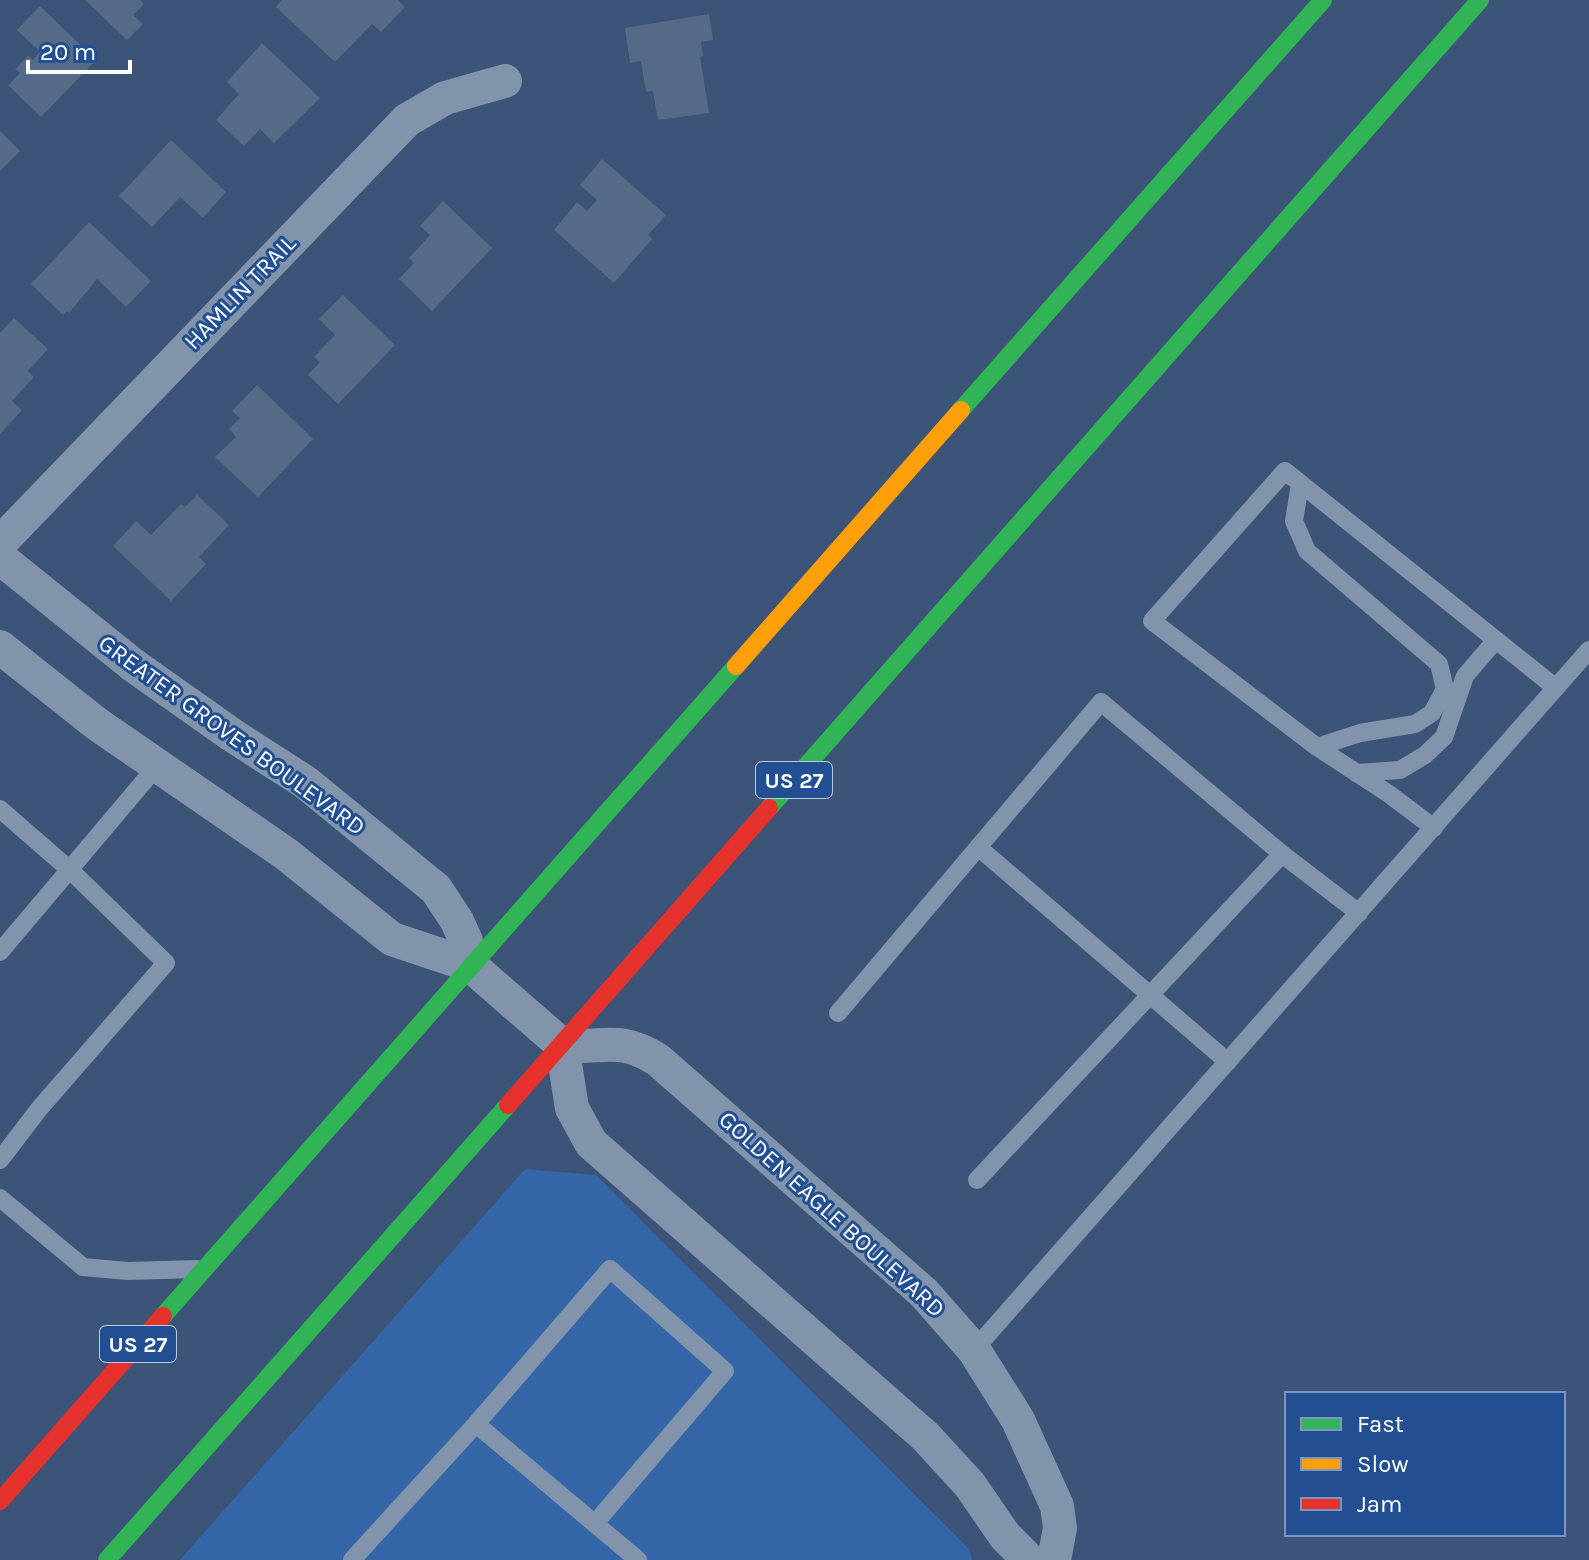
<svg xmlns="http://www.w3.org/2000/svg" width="1589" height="1560" font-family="Karla,sans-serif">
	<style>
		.green { fill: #3566a8 }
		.building { fill: #566b88 }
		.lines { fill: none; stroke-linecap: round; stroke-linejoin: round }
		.lane { stroke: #8294ab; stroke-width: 18 }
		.street { stroke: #8294ab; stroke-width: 34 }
		.fast { stroke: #30b455; stroke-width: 18 }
		.slow { stroke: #ff9f0a; stroke-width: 18 }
		.jam { stroke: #e5322d; stroke-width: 18 }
		.labels { text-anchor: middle; stroke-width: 6; stroke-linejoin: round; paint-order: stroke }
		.shield { fill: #214f92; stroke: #bccade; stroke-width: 2 }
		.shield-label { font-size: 22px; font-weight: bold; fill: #fff }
		.street-label { font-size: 24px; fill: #fff; stroke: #214f92 }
	</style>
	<rect width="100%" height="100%" fill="#3b5478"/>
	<path class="green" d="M525 1169 596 1175 970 1550 972 1560H180Z"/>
	<path class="building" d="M85 0H140L144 4 133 15 143 24 127 40Z
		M282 0H398L405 7 381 32 372 24 335 62 276 7Z
		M40 6 96 60 41 117 8 85 20 73 15 69 28 56 33 60 40 52 17 30Z
		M709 14 713 40 701 42 703 56 700 57 709 113 658 120 653 91 646 92 641 61 630 63 625 28Z
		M262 43 320 98 274 143 260 129 244 146 216 120 239 94 227 82Z
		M0 131 20 151 0 171Z
		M171 140 226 192 203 218 180 197 152 227 119 196Z
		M602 159 666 215 648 235 652 239 614 283 554 230 577 202 587 211 597 200 580 185Z
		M443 201 492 248 432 311 399 279 414 263 409 258 430 235 420 226Z
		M89 222 151 281 126 307 97 279 69 313 67 311 63 315 31 284Z
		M343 295 395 345 338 404 308 375 320 362 314 357 335 335 319 319Z
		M14 318 48 349 28 371 34 377 12 401 22 410 0 434V333Z
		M257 385 313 439 258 497 215 457 236 437 229 429 240 418 232 411Z
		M197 495 229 525 199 557 206 564 171 601 113 546 136 521 151 535 181 504 185 507Z"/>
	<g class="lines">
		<path class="lane" d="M1300 484 1294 521 1307 551 1439 664 1445 689 1432 713 1415 724 1360 733 1317 747
			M1356 773 1400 770 1425 755 1444 737 1465 676 1495 641
			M0 809 70 870 166 963 39 1109 0 1160
			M1434 828 1389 794 1317 747 1152 621 1285 471 1556 688
			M978 847 1228 1062
			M0 952 157 766
			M838 1013 1101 702 1282 854 1359 913
			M977 1180 1282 854
			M0 1198 83 1267 128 1271 197 1269
			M974 1350 1589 650
			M596 1522 725 1371 610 1269 476 1424 638 1560
			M352 1560 476 1424"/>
		<path class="street" d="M0 543 407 120 445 98 505 81
			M0 558 133 665 232 735 305 782 436 889 457 921 466 941 470 965
			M0 647 97 724 286 854 392 939 470 965 562 1045
			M562 1045C603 1050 617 1034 658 1060L924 1293 974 1350 1018 1420 1057 1506 1060 1528 1054 1560
			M562 1045 572 1108 591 1143 925 1436 970 1485 1005 1536 1029 1560"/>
		<path class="fast" d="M961 410 1323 0
			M769 808 1480 0
			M163 1316 736 666
			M107 1560 508 1105"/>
		<path class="slow" d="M736 666 961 410"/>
		<path class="jam" d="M508 1105 769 808
			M0 1501 163 1316"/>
	</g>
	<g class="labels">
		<g class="shield">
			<rect x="756" y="762" width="76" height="36" rx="6"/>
			<rect x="100" y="1326" width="76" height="36" rx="6"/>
		</g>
		<g class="shield-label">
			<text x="794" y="788">US 27</text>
			<text x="138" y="1352">US 27</text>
		</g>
		<g class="street-label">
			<text transform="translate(240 292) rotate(-46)" y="8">HAMLIN TRAIL</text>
			<text transform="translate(232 735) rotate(36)" y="8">GREATER GROVES BOULEVARD</text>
			<text transform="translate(832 1214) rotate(42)" y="8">GOLDEN EAGLE BOULEVARD</text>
		</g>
	</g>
	<rect x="1285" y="1392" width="280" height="144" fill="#214f92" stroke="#7a95be" stroke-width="2"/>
	<rect x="1301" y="1418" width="40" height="12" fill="#30b455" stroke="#7a95be" stroke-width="2"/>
	<text x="1357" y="1432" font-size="24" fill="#ffffff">Fast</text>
	<rect x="1301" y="1458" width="40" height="12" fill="#ff9f0a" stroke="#7a95be" stroke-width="2"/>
	<text x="1357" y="1472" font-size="24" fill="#ffffff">Slow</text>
	<rect x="1301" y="1498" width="40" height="12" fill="#e5322d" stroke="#7a95be" stroke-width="2"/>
	<text x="1357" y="1512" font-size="24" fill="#ffffff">Jam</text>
	<path d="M28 60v12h102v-12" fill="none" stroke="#ffffff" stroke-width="4"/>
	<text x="40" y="60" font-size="24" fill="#ffffff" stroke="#214f92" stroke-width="6" paint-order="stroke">20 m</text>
</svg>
